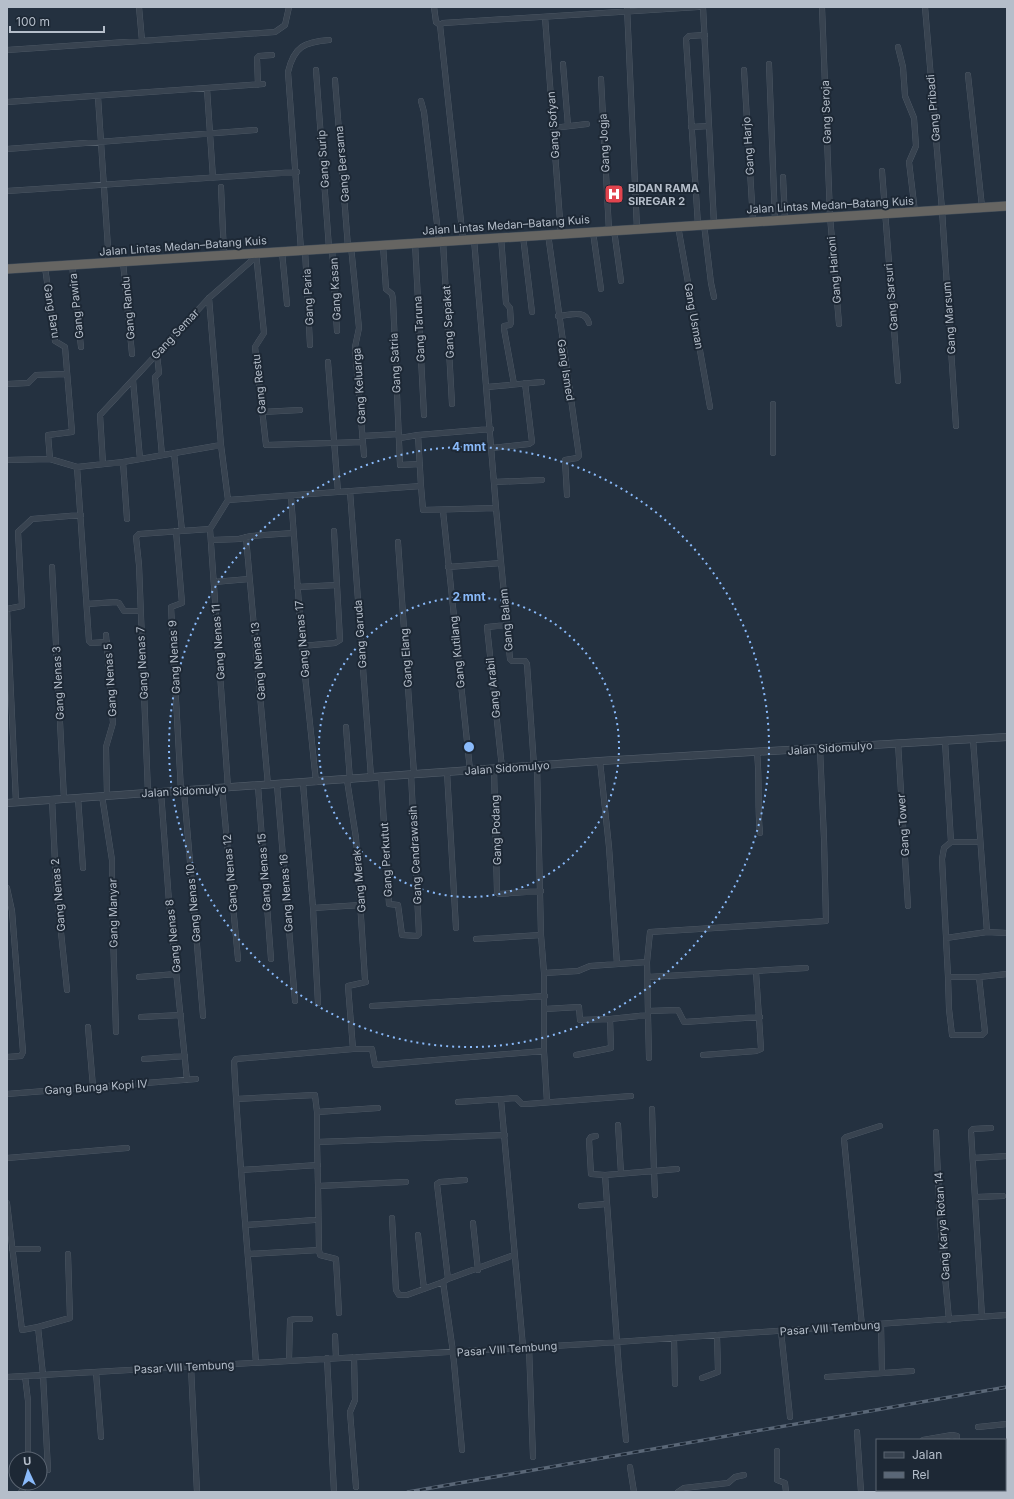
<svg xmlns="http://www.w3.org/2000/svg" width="1014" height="1499" font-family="Inter,sans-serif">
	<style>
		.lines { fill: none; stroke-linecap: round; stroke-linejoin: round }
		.minor-casing { stroke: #56616d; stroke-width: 6 }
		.tertiary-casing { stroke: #56616d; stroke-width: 8 }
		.trunk-casing { stroke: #434e5a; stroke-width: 10 }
		.minor { stroke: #384350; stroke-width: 5.5 }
		.tertiary { stroke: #384350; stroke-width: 7 }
		.trunk { stroke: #666562; stroke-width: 9 }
		.rail-casing { stroke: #5a6777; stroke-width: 3.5 }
		.rail { stroke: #1d2835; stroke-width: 2; stroke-dasharray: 6; stroke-linecap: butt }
		.ring { fill: none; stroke: #8abafa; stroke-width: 2; stroke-dasharray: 2 4 }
		.labels { text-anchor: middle; stroke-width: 4; stroke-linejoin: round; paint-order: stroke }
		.street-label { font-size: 11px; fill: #b5beca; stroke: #1d2835 }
		.poi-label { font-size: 11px; font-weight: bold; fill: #b5beca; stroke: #1d2835; text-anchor: start }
		.centre { fill: #8abafa; stroke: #1d2835; stroke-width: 2 }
		.ring-label { font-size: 12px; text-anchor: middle; font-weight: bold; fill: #8abafa; stroke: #1d2835; stroke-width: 4; stroke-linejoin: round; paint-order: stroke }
	</style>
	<rect width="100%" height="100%" fill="#243140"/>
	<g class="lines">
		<defs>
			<path id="minor" d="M139 7 142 41
				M434 7 436 22 440 25 463 240
				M627 7 637 229
				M703 7 714 224
				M822 7 830 216 839 324
				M925 7 942 210 956 426
				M545 17 561 234
				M440 25 443 23 698 7
				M898 47 903 67 905 96 914 118 916 146 909 162 915 212
				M7 50 275 32 285 25 289 7
				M563 64 568 126
				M769 64 775 220
				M316 70 329 248
				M744 70 753 221
				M968 75 982 207
				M601 79 609 231
				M335 80 348 247
				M258 85 257 58 259 56 272 55
				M207 89 213 178
				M98 97 109 263
				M421 101 424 112 439 241
				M7 102 263 84
				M691 127 709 126
				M553 128 587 124
				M7 149 255 130
				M882 171 898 381
				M783 177 785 219
				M221 187 224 255
				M7 191 297 172
				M704 224 711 283 714 297
				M698 225 686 39 689 36 705 35
				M678 226 710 407
				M614 230 621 281
				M593 232 601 289
				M548 234 579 456 577 458 565 460 567 495
				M523 236 532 312
				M501 237 506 303 510 308 511 323 510 325 504 326V329L514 384
				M443 241 452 404
				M415 243 424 415
				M383 245 386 289 392 294 393 299 400 465 420 464
				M351 246 359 328 355 347 364 455
				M332 248 337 331
				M301 250 288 72C294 46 305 42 329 40
				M305 250 310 345
				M282 252 287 304
				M256 253 264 333 255 347 266 445 363 442
				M123 262 132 354
				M72 265 81 347
				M45 267 55 341 65 347 72 432 48 435 50 459
				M209 298 221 445
				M558 316C571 315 585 309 589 323
				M157 354 159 373 155 377 162 455
				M328 362 338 492
				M133 380 140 459
				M7 384 28 383 36 375 66 374
				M487 387 542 382
				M773 404V453
				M262 412 300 410
				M362 436 399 434
				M400 438 418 435
				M492 448 529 444 532 442 525 383
				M174 453 182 531
				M7 460 50 459 77 467 123 462 221 445 228 500 421 486 423 510 496 508 474 239
				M123 462 127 519
				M103 464 100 415 209 298 257 256
				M77 467 89 641 91 643 107 642
				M494 482 542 480
				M421 486 418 435 491 429
				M350 491 371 777
				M291 496 302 646 316 782
				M228 500 210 529 228 788
				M496 508 510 659 512 661H525L527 664 534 766
				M443 511 470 770
				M176 531 182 603 171 607 181 791
				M246 537 268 785
				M212 540 239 539 251 536 293 533
				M398 542 414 774
				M52 567 64 799
				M448 567 501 563
				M214 582 249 579
				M297 587 337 585 334 531
				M87 604 116 602 119 603 124 611H140
				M7 609 16 802
				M7 609 22 606 18 532 32 519 81 515
				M106 635 113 723 106 747 107 795
				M302 646 335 643 340 640 337 585
				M346 727 350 780
				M973 739 987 932
				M945 741 951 842H980
				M898 743 908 906
				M757 753C760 780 757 806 760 833
				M600 761 609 847 617 964
				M537 766 541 935 544 973V1051L547 1102
				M502 768 487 627 507 625
				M494 769 497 892 499 894 541 891
				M447 772 456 928
				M381 776 389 904 398 905 402 935 417 936 419 934 411 774
				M303 783 313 908 318 1003
				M277 785 295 1001
				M258 786 271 959
				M222 788 238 959
				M184 791 203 1016
				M161 792 169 902 187 1080
				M148 793 139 565 136 537 139 534 210 529
				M102 796 112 860V898L116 1032
				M78 798 83 868
				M52 799 56 884 67 990
				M7 888 12 911 23 1052 21 1056 7 1057
				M313 908 361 905
				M946 937 942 859 944 848 951 842
				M476 939 541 935
				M544 973 578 971 590 966 647 962
				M139 977 176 974
				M648 977 806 968
				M948 977 949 1009 952 1035H982L985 1032 979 977H948L946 938 987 932 1007 933
				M979 977 1007 974
				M372 1006 545 996
				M545 1009 579 1007 580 1020 610 1019
				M648 1011 678 1010 684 1022 760 1017
				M648 1015 649 1058
				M141 1017 181 1015
				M88 1027 93 1087
				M353 1049H372L375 1065 544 1051
				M576 1055 611 1048 610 1019 648 1015 647 962 650 932 826 921 824 839 820 749
				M703 1055 756 1051 761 1049 756 972
				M144 1059 185 1056
				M7 1094 196 1079
				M236 1099 315 1095 317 1112 378 1108
				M501 1100 523 1347
				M458 1102 516 1098 522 1104H527L631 1096
				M652 1109 654 1171 677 1169
				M317 1112V1142
				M618 1125 621 1173
				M936 1132 940 1221 949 1320
				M596 1136 591 1137 589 1140 591 1174 605 1175 654 1171 655 1195
				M7 1158 127 1148
				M973 1158 1007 1156
				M241 1170 318 1165
				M605 1175 619 1370 626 1440
				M406 1182 318 1186 317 1142 505 1135
				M318 1186 319 1250 320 1255 336 1259 339 1313
				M976 1197 1003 1196
				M7 1203 22 1330 38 1327 70 1318 68 1254
				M581 1206 606 1204
				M392 1218 396 1290 399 1295H407L443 1282
				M473 1223 478 1270
				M246 1225 314 1220
				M418 1235 424 1289
				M12 1249H38
				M249 1254 319 1250
				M448 1279 514 1255
				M982 1317 971 1131 973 1129 991 1128
				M881 1324 882 1373
				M862 1326 844 1139 846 1137 880 1126
				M38 1327 43 1375 48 1470
				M781 1331 790 1417
				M335 1336 336 1358
				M674 1338 675 1384
				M529 1347 533 1457
				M354 1357 355 1400 350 1412 356 1487
				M327 1358 334 1492
				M289 1360 290 1320 295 1319H310
				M256 1363C249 1262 239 1162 234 1062L236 1059 353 1049 348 986 366 982 365 980 356 838 347 780
				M191 1367 197 1492
				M96 1372 101 1437
				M25 1376 28 1401V1459
				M7 1377 588 1344 1007 1315
				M827 1377 912 1371
				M702 1378 718 1372 717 1335
				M978 1427 1007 1424
				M857 1432 861 1492
				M923 1440 952 1435 957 1436V1440
				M462 1450 453 1352 443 1282 448 1279 437 1184 440 1182 465 1180
				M777 1451V1480L785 1483 786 1492
				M630 1467 634 1492
				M922 1490V1492
				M21 1492 27 1483
				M678 1492 684 1488 728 1483 735 1477 744 1475
				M960 1492 961 1490"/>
			<path id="tertiary" d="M7 803 600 761 1007 737"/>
			<path id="trunk" d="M7 269 1007 206"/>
		</defs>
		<use href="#minor" class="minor-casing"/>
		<use href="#tertiary" class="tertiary-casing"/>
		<use href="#trunk" class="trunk-casing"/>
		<use href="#minor" class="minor"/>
		<use href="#tertiary" class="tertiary"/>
		<use href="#trunk" class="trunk"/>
		<defs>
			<path id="rail" d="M408 1492 1007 1387"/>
		</defs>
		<use href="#rail" class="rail-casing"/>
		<use href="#rail" class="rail"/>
	</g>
	<g class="ring">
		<circle cx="469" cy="747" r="150"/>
		<circle cx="469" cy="747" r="300"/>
	</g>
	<defs>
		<symbol id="hospital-square" viewBox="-11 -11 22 22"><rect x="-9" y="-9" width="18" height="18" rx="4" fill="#e0444e" stroke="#1d2835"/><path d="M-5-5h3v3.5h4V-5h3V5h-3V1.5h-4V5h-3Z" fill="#fff"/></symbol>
	</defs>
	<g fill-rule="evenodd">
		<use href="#hospital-square" x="603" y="183" width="22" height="22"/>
	</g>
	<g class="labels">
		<g class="street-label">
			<text transform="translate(933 108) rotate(-95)" y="4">Gang Pribadi</text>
			<text transform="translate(826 112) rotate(-92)" y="4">Gang Seroja</text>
			<text transform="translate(553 125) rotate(-94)" y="4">Gang Sofyan</text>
			<text transform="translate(604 143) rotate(-93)" y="4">Gang Jogja</text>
			<text transform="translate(748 146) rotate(-94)" y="4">Gang Harjo</text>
			<text transform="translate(323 159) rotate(-94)" y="4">Gang Surip</text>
			<text transform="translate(342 164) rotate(-95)" y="4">Gang Bersama</text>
			<text transform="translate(830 205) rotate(-3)" y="4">Jalan Lintas Medan–Batang Kuis</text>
			<text transform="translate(506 225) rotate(-4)" y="4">Jalan Lintas Medan–Batang Kuis</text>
			<text transform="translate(183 246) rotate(-4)" y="4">Jalan Lintas Medan–Batang Kuis</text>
			<text transform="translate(834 270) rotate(-95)" y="4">Gang Haironi</text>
			<text transform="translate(335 289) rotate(-93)" y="4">Gang Kasan</text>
			<text transform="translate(308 297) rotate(-93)" y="4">Gang Paria</text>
			<text transform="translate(891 297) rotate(-95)" y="4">Gang Sarsuri</text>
			<text transform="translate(76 306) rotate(-96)" y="4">Gang Pawira</text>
			<text transform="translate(128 308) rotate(-95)" y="4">Gang Randu</text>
			<text transform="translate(52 311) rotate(81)" y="4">Gang Baru</text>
			<text transform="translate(694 316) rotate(80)" y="4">Gang Usman</text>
			<text transform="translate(949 318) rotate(-94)" y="4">Gang Marsum</text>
			<text transform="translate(448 322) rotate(-93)" y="4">Gang Sepakat</text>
			<text transform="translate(419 329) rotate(-93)" y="4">Gang Taruna</text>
			<text transform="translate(175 334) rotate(-47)" y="4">Gang Semar</text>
			<text transform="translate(395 363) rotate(-93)" y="4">Gang Satria</text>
			<text transform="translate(566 370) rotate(81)" y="4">Gang Ismed</text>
			<text transform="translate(259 384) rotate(-96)" y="4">Gang Restu</text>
			<text transform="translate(359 386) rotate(-94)" y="4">Gang Keluarga</text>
			<text transform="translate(506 620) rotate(-95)" y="4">Gang Balam</text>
			<text transform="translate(360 634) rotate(-94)" y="4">Gang Garuda</text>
			<text transform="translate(302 639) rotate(-95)" y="4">Gang Nenas 17</text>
			<text transform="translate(218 642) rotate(-94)" y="4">Gang Nenas 11</text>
			<text transform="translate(457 652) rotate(-96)" y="4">Gang Kutilang</text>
			<text transform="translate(174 657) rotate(-93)" y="4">Gang Nenas 9</text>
			<text transform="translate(406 658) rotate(-94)" y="4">Gang Elang</text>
			<text transform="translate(258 661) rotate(-95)" y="4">Gang Nenas 13</text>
			<text transform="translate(142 663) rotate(-93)" y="4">Gang Nenas 7</text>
			<text transform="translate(110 680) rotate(-94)" y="4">Gang Nenas 5</text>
			<text transform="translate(58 683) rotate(-93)" y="4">Gang Nenas 3</text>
			<text transform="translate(493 688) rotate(-96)" y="4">Gang Arabil</text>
			<text transform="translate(830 748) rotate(-4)" y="4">Jalan Sidomulyo</text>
			<text transform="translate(507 768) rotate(-4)" y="4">Jalan Sidomulyo</text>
			<text transform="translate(184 791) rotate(-3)" y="4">Jalan Sidomulyo</text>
			<text transform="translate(903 825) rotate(-94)" y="4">Gang Tower</text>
			<text transform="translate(496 830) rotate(-92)" y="4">Gang Podang</text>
			<text transform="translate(415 855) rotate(-93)" y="4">Gang Cendrawasih</text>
			<text transform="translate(386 860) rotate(-93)" y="4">Gang Perkutut</text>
			<text transform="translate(264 872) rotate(-94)" y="4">Gang Nenas 15</text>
			<text transform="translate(230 873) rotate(-95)" y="4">Gang Nenas 12</text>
			<text transform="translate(359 881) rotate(-95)" y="4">Gang Merak</text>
			<text transform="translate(286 893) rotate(-94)" y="4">Gang Nenas 16</text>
			<text transform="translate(58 895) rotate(-95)" y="4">Gang Nenas 2</text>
			<text transform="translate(193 903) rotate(-95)" y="4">Gang Nenas 10</text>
			<text transform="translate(113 913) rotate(-91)" y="4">Gang Manyar</text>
			<text transform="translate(173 936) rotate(-96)" y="4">Gang Nenas 8</text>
			<text transform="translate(96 1087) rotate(-4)" y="4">Gang Bunga Kopi IV</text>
			<text transform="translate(942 1226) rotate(-94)" y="4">Gang Karya Rotan 14</text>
			<text transform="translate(830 1328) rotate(-4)" y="4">Pasar VIII Tembung</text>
			<text transform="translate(507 1349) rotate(-4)" y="4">Pasar VIII Tembung</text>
			<text transform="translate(184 1367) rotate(-3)" y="4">Pasar VIII Tembung</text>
		</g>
		<g class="poi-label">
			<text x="628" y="192">BIDAN RAMA<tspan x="628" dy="13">SIREGAR 2</tspan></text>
		</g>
	</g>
	<circle cx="469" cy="747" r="6" class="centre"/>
	<g class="ring-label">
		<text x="469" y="451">4 mnt</text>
		<text x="469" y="601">2 mnt</text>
	</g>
	<rect width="1014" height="1499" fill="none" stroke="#b5beca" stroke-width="16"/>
	<rect x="876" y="1439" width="130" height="52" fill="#1d2835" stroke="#5a6471"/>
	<rect x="884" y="1452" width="20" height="6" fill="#384350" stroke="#5a6471"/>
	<text x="912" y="1459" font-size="12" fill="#b5beca">Jalan</text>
	<rect x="884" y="1472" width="20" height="6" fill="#5a6777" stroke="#5a6471"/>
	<text x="912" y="1479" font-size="12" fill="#b5beca">Rel</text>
	<g transform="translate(28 1471) rotate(356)"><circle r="19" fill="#1d2835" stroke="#5a6471"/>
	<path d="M0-3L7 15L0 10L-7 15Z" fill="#8abafa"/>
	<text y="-6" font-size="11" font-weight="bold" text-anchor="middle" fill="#b5beca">U</text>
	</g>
	<path d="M10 26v6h94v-6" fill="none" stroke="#b5beca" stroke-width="2"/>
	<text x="16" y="26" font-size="12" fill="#b5beca" stroke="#1d2835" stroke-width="3" paint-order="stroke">100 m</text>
</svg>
